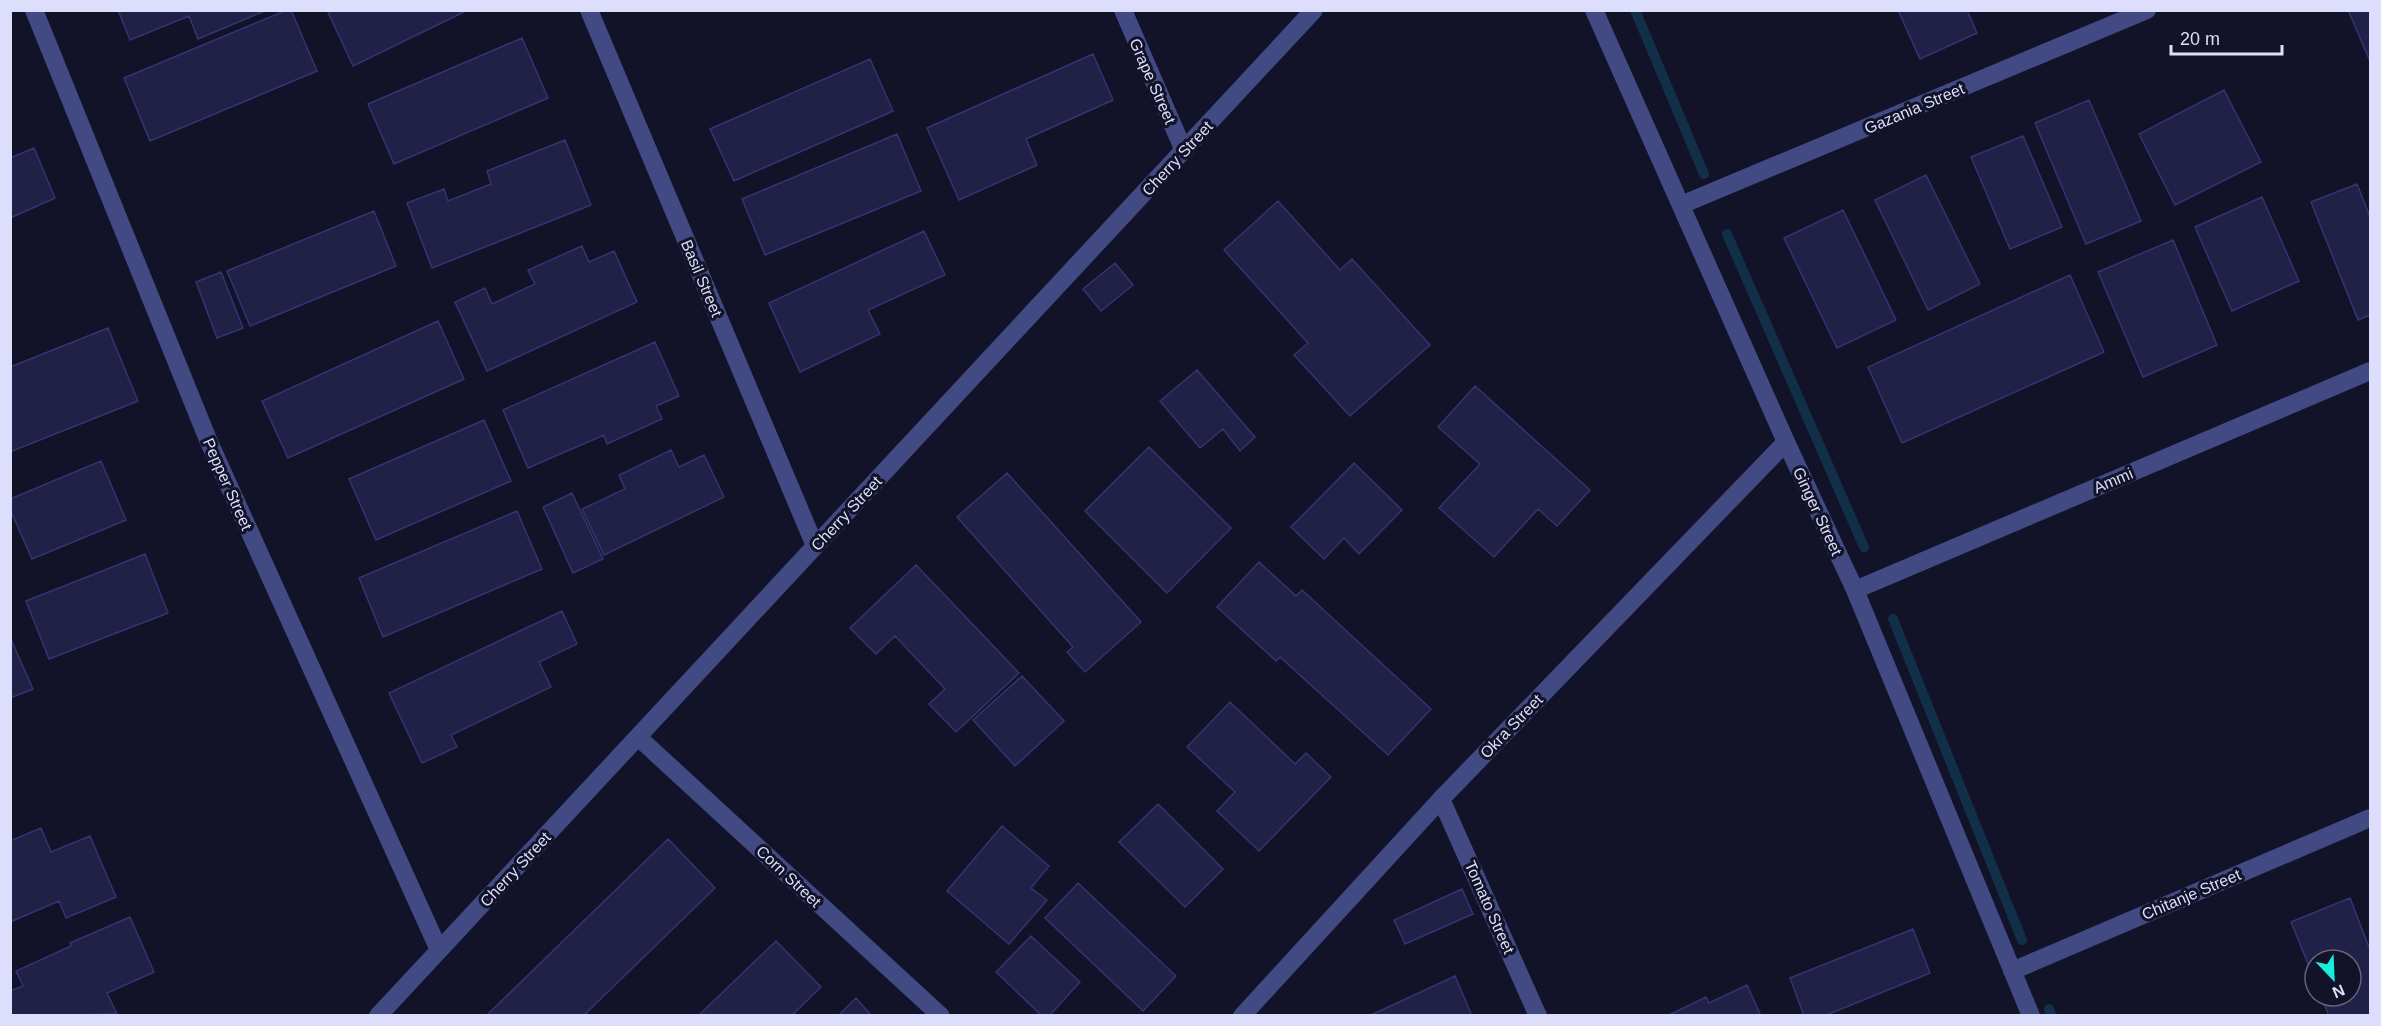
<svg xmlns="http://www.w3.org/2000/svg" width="2381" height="1026" font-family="Arial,sans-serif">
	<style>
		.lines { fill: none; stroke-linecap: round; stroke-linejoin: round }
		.stream { stroke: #112f48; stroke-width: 10 }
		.building { fill: #212047; stroke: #353471; stroke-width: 1.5 }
		.minor { stroke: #414a83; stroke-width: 18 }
		.labels { text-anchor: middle; stroke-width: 6; stroke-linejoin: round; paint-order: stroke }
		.street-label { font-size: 16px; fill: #dcdefc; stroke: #121228 }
	</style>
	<rect width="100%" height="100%" fill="#121228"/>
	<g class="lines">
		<path class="stream" d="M1635 10 1704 174
			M1727 234 1864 547
			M1893 619 2022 940
			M2049 1009 2052 1016"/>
	</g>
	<path class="building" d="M118 10H267L198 39 189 16 130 40Z
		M287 10H291L317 71 150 141 124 78Z
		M327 10H468L353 66Z
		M1898 10H1967L1977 33 1920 59Z
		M2348 10H2370V61Z
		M522 38 548 98 394 164 368 104Z
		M1093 54 1113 100 1026 139 1037 165 959 200 927 128Z
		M870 59 893 111 734 181 710 129Z
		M2224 90 2261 162 2175 205 2139 134Z
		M2089 100 2141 221 2086 244 2035 123Z
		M897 134 921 191 765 255 742 199Z
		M2023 136 2062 227 2010 249 1971 157Z
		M565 140 591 205 432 268 407 203 444 189 448 201 491 184 487 171Z
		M34 148 55 198 10 218V158Z
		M1926 175 1980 284 1928 310 1875 200Z
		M2357 184 2370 217V315L2358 320 2311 202Z
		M2262 197 2299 281 2232 311 2195 227Z
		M1278 201 1340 270 1352 259 1430 345 1350 416 1294 355 1308 343 1224 250Z
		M1843 210 1896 320 1837 348 1784 238Z
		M374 211 396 266 250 326 227 271Z
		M924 231 945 275 868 310 880 334 800 372 769 303Z
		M2173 240 2217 345 2143 377 2098 272Z
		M582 246 589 262 614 251 637 302 487 371 455 302 485 288 492 304 535 284 528 270Z
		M1115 263 1133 285 1101 311 1083 289Z
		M221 272 243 328 217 338 196 282Z
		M2070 275 2104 352 1902 443 1868 367Z
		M438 321 464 379 288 458 262 401Z
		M108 328 138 401 10 452V367Z
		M655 342 679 396 656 406 662 419 607 444 604 435 528 468 503 410Z
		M1197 370 1255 437 1240 451 1223 429 1200 448 1160 401Z
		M1475 386 1590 490 1557 526 1538 509 1494 557 1439 508 1480 464 1438 427Z
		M484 420 511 481 376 540 349 479Z
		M1149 447 1231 528 1167 593 1085 511Z
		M671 450 679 467 704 455 724 497 604 555 582 509 625 489 619 475Z
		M101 461 126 520 32 559 10 509V499Z
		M1354 463 1402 510 1359 554 1344 538 1324 559 1291 527Z
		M1007 473 1141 622 1085 672 1067 652 1073 647 957 517Z
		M572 493 603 559 573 573 543 507Z
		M517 511 542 569 383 637 359 578Z
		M145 554 168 613 49 659 26 601Z
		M1259 562 1296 596 1302 590 1431 709 1388 755 1280 657 1276 661 1217 607Z
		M916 565 1019 673 956 732 929 704 945 689 895 636 876 654 850 628Z
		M562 611 577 644 539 662 551 687 451 735 457 747 422 763 389 693Z
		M10 637 33 689 10 698Z
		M1022 676 1064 721 1015 766 973 720Z
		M1230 702 1295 764 1306 753 1331 777 1259 851 1217 811 1235 792 1187 747Z
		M1158 804 1223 869 1185 907 1119 842Z
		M1002 826 1049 866 1031 888 1047 900 1009 944 947 891Z
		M41 828 51 852 90 836 116 897 66 918 59 901 10 922V841Z
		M668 839 715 888 583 1016H486Z
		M1078 883 1176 976 1143 1011 1045 918Z
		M1462 889 1473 914 1405 944 1394 920Z
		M2350 898 2370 950V1016H2329L2321 996H2351V960H2315V981L2291 922Z
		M130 917 154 972 107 993 117 1014 10 1016V991L23 986 16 971 71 946 70 943Z
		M1913 929 1930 973 1824 1016H1804L1790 978Z
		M1031 936 1080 982 1049 1016H1042L996 972Z
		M776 941 821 987 791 1016H698Z
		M1455 976 1472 1016H1369Z
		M1747 985 1761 1016H1667L1706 997 1709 1003Z
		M856 998 872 1016H838Z"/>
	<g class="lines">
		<path class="minor" d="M34 10 209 442 439 950
			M589 10 815 546
			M1123 10 1184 151
			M1594 10 1786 442 1855 590 2031 1016
			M1681 205 2147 10
			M1855 590 2370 371
			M638 737 941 1016
			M1441 799 1538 1016
			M2012 971 2370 818
			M378 1016 1314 10
			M1242 1016 1441 799 1786 442"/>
	</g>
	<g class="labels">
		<g class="street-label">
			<text transform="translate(1153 81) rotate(66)" y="6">Grape Street</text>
			<text transform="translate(1914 108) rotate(-23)" y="6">Gazania Street</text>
			<text transform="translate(1177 158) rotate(-47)" y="6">Cherry Street</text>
			<text transform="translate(702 278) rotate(67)" y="6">Basil Street</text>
			<text transform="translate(2113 480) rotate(-23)" y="6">Ammi</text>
			<text transform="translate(228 484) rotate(66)" y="6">Pepper Street</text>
			<text transform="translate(1818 511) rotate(65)" y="6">Ginger Street</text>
			<text transform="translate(846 513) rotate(-47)" y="6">Cherry Street</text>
			<text transform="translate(1511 726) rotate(-46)" y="6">Okra Street</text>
			<text transform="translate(515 869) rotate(-47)" y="6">Cherry Street</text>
			<text transform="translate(789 876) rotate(43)" y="6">Corn Street</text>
			<text transform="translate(2191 894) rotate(-23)" y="6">Chitanje Street</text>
			<text transform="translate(1490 907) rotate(66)" y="6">Tomato Street</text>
		</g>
	</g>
	<rect width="2381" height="1026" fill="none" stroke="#dcdefc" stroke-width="24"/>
	<g transform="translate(2333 978) rotate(157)"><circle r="28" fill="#121228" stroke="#63647d" stroke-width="1.5"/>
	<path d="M0-4.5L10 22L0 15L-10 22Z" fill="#17eddd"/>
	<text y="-9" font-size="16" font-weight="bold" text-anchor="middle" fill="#dcdefc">N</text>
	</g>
	<path d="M2171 45v9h111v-9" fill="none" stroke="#dcdefc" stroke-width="3"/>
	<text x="2180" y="45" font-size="18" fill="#dcdefc" stroke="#121228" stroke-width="4.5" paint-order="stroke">20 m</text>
</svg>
